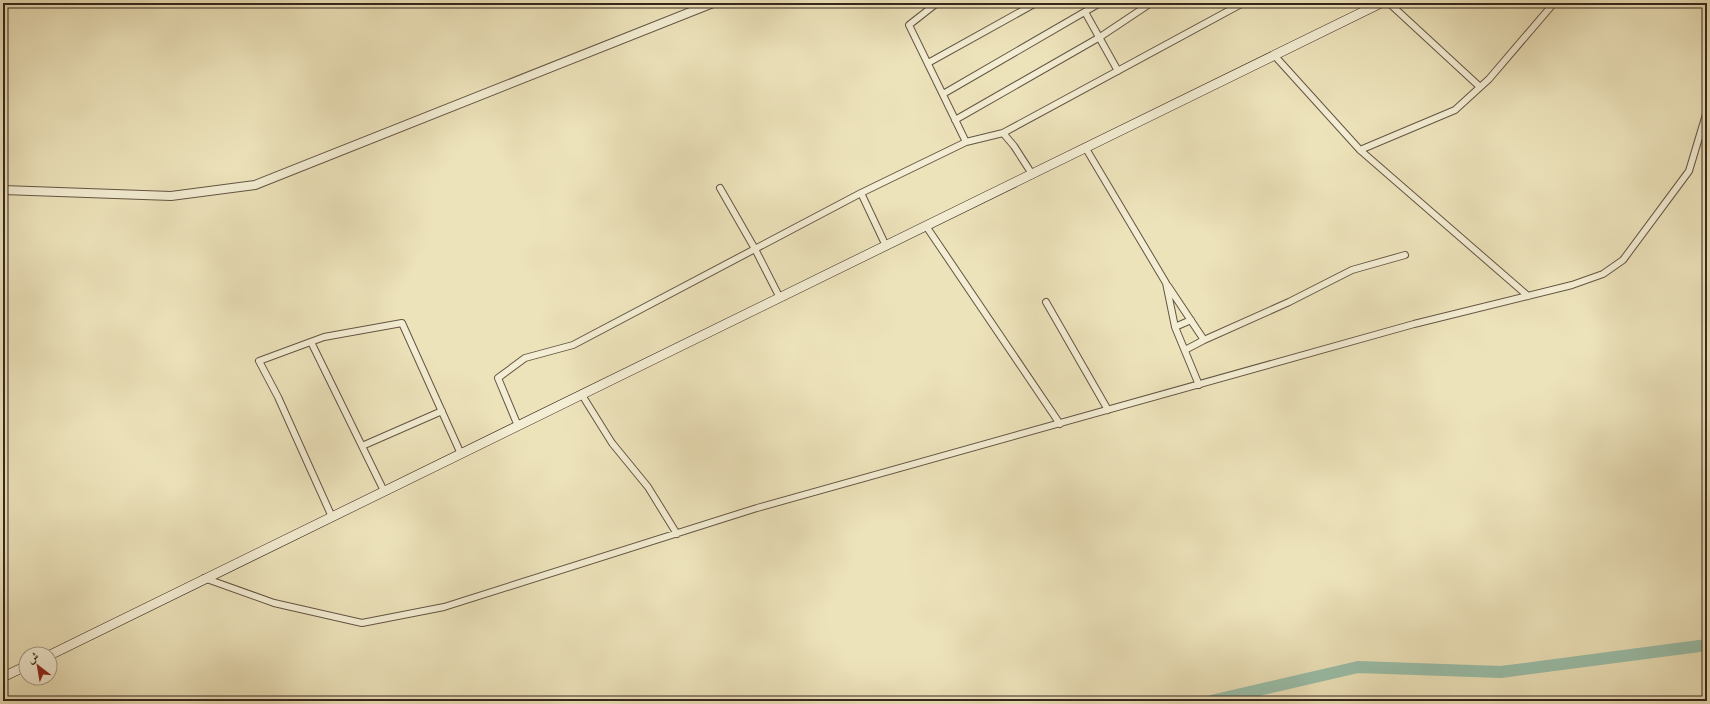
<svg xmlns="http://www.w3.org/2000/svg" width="1710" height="704" font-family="Alegreya,Amiri,serif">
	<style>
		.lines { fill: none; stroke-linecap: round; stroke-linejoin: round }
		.river { stroke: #9abfaa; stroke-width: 12 }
		.minor-casing { stroke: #645543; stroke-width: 8 }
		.tertiary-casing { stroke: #645543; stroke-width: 10 }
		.secondary-casing { stroke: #37261b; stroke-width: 10 }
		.minor { stroke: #f3edd3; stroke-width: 6 }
		.tertiary { stroke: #f3edd3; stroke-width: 8 }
		.secondary { stroke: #f3edd3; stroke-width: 9 }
	</style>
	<rect width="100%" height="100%" fill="#ede3bb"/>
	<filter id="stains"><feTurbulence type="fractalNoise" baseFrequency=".005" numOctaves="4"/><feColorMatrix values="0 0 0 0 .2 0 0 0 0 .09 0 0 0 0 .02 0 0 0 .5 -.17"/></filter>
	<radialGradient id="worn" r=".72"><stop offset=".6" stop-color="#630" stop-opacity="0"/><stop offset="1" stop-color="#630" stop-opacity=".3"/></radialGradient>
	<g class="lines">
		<path class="river" d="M1211 701 1358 667 1501 672 1707 645"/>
		<defs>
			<path id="minor" d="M1389 3 1480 87
				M1085 12 1118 71
				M1274 55 1360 150 1528 296
				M928 63 1036 3
				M943 94 1100 3
				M955 120 1100 37 1151 3
				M1003 133 1014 146 1032 174
				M966 142 1003 133 1243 3
				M1085 147 1166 283 1175 327 1199 385
				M1360 150 1455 110 1489 79 1554 3
				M720 188 755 249 780 298
				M861 193 886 246
				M926 226 1060 424
				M1168 286 1204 340 1185 350
				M1046 302 1108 410
				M1175 327 1191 320
				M1204 340 1289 302 1352 270 1405 255
				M311 342 384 491
				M582 395 612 443 648 487 677 534
				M518 426 498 378 525 358 573 345 861 193 966 142 909 25 937 3
				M362 446 442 411
				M332 517 278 397 259 361 324 337 402 323 461 454
				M204 578 274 603 362 623 444 607 757 508 1414 324 1572 285 1603 274 1623 260 1689 171 1707 111"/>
			<path id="tertiary" d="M3 190 171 196 255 185 713 3"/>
			<path id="secondary" d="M50 655 1381 3
				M3 677 26 666"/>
		</defs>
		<use href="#minor" class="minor-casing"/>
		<use href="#tertiary" class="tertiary-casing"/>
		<use href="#secondary" class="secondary-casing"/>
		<use href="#minor" class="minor"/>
		<use href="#tertiary" class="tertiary"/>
		<use href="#secondary" class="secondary"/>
	</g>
	<rect width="1710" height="704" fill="none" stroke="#ede3bb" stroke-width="16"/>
	<rect x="4" y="4" width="1702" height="696" fill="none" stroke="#37261b" stroke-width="2"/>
	<rect x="8" y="8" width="1694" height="688" fill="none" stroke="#37261b"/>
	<g transform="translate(38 666) rotate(329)"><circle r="19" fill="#f3edd3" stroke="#a89d89"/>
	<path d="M0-3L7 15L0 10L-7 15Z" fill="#8f2418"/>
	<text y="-6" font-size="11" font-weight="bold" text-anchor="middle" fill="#37261b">ش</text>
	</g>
	<rect width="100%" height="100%" filter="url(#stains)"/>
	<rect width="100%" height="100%" fill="url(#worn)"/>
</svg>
